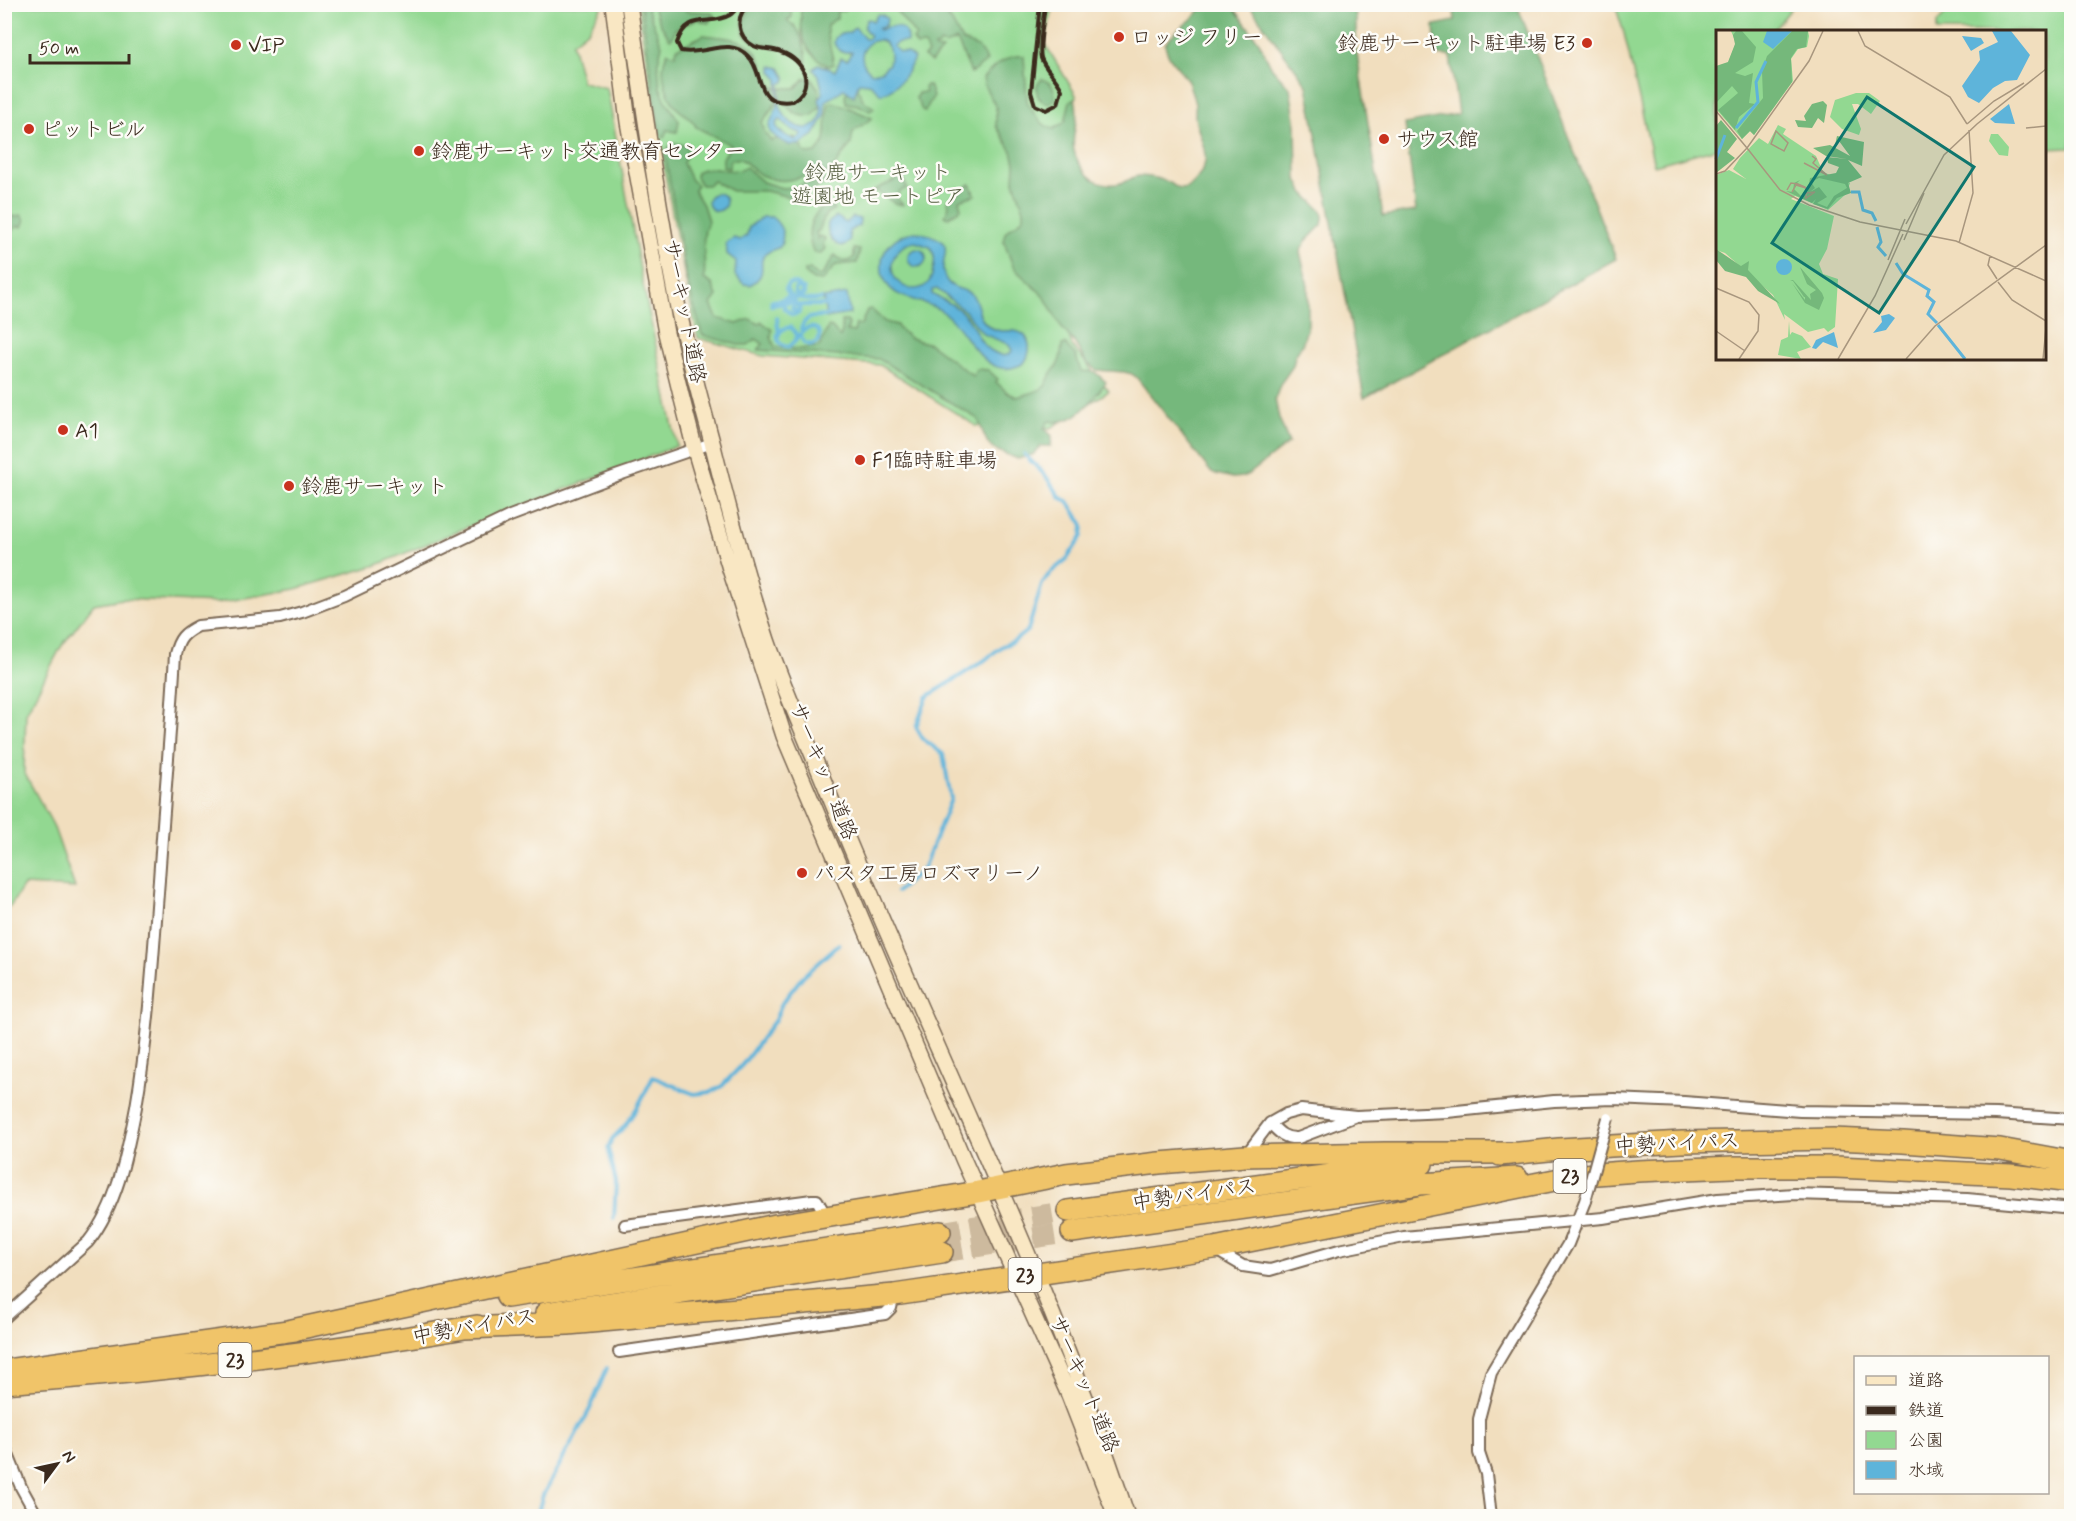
<svg xmlns="http://www.w3.org/2000/svg" width="2076" height="1521" font-family="Mynerve,'Klee One',sans-serif">
	<style>
		.green { fill: #92d891; stroke: #668158; stroke-width: 1.5 }
		.forest { fill: #75b87b; stroke: #58714c; stroke-width: 1.5 }
		.water { fill: #5eb4da; stroke: #4c6f7c; stroke-width: 1.5; fill-rule: evenodd }
		.lines { fill: none; stroke-linecap: round; stroke-linejoin: round }
		.stream { stroke: #5eb4da; stroke-width: 4 }
		.highway-tunnel { stroke: #cdba9e; stroke-width: 21; stroke-dasharray: 21 10; stroke-linecap: butt }
		.street-casing { stroke: #7b6956; stroke-width: 14 }
		.secondary-casing { stroke: #7b6956; stroke-width: 18 }
		.highway-casing { stroke: #7b6956; stroke-width: 24 }
		.street { stroke: #fff; stroke-width: 10 }
		.secondary { stroke: #f9e7c3; stroke-width: 15 }
		.highway { stroke: #f0c469; stroke-width: 21 }
		.rail { stroke: #3b2a1e; stroke-width: 4 }
		.street-bridge-casing { stroke: #7b6956; stroke-width: 14; stroke-linecap: butt }
		.street-bridge { stroke: #fff; stroke-width: 10 }
		.poi-dot { fill: #c8321e; stroke: #fdfcf7; stroke-width: 2 }
		.labels { text-anchor: middle; stroke-width: 5; stroke-linejoin: round; paint-order: stroke }
		.shield { fill: #fdfcf7; stroke: #75695f; stroke-width: 1.5 }
		.shield-label { font-size: 20px; font-weight: bold; fill: #3b2a1e }
		.poi-label { font-size: 21px; fill: #3b2a1e; stroke: #fdfcf7; text-anchor: start }
		.park-label { font-size: 21px; fill: #555e40; stroke: #fdfcf7 }
		.street-label { font-size: 21px; fill: #3b2a1e; stroke: #fdfcf7 }
		.inset-river { fill: none; stroke: #5eb4da; stroke-width: 3 }
		.inset-road { fill: none; stroke: #a8967e; stroke-width: 1.5 }
		.view { fill: #0f766e; fill-opacity: 0.15; stroke: #0f766e; stroke-width: 3 }
		.inset-edge { fill: none; stroke: #3b2a1e; stroke-width: 3 }
	</style>
	<rect width="100%" height="100%" fill="#fdfcf7"/>
	<filter id="ink" filterUnits="userSpaceOnUse"><feTurbulence type="fractalNoise" baseFrequency=".0167" numOctaves="2"/><feDisplacementMap in="SourceGraphic" scale="12" xChannelSelector="R" yChannelSelector="G"/><feConvolveMatrix kernelMatrix="1 2 1 2 8 2 1 2 1" color-interpolation-filters="sRGB"/></filter>
	<filter id="wash" filterUnits="userSpaceOnUse"><feTurbulence type="fractalNoise" baseFrequency=".008" numOctaves="4" result="noise"/><feDisplacementMap in="SourceGraphic" scale="24" xChannelSelector="R" yChannelSelector="G"/><feGaussianBlur stdDeviation="1.35" result="paint"/><feColorMatrix in="noise" values="0 0 0 0 0 0 0 0 0 0 0 0 0 0 0 0 0 1.4 0 .05"/><feComposite in="paint" operator="in"/></filter>
	<g filter="url(#wash)">
		<rect width="100%" height="100%" fill="#f1debe"/>
		<path class="green" d="M4 5H601V8L588 30 572 43 582 82 607 88 641 275 677 446 470 526 377 565 296 589 217 603 122 599 94 604 61 647 26 713 24 772 53 825 75 888 24 885 10 907 5 909Z
			M638 5H1053L1045 44 1076 95 1063 166 1055 290 1072 346 1109 391 1051 428 976 426 880 365 763 356 698 338C673 227 654 117 638 5Z
			M1615 5V4L1794 5 1773 31 1718 32 1717 148 1654 165 1624 33Z
			M1954 5H2071V148L2045 149 2044 32 1937 31V23Z"/>
		<path class="forest" d="M641 5H646L662 45 658 62 660 87 666 101 679 121 677 132 667 130 664 137 660 134Z
			M655 5H680L685 8 686 11 711 12 714 15 708 23 697 19 675 29 673 37 670 39 660 24 653 7Z
			M772 5H790L792 17 787 20C789 23 792 24 795 26 801 33 808 55 806 63L792 52 784 48 776 49 766 44H757L744 34 743 22 749 10Z
			M801 5H854L843 11H837V18L827 25V34L834 64 828 66C801 50 800 33 801 5Z
			M897 5H937L952 22 962 41 978 47 987 61 971 73 957 40 945 45 940 43 938 46 934 47 935 49 942 50 931 62 924 57 928 53 924 45 917 46 913 40 916 36 897 12Z
			M1203 5H1232L1259 42 1272 68 1290 88 1296 125 1297 179 1303 192 1322 211 1323 218 1322 225 1306 241 1300 252 1308 286V325L1302 345 1295 356 1293 366 1281 383 1275 399 1279 418 1289 443 1249 474 1243 477 1233 478 1216 474 1210 471 1137 378 1132 374 1124 372 1096 370 1086 362 1074 342 1062 328 1044 296 1019 273 1013 266 1004 242V236L1006 231 1019 222 1024 216V210L1014 182 1015 163 1012 151 996 126V107L985 87 983 78C993 67 1008 54 1024 56L1027 101C1032 112 1042 127 1054 129L1065 122 1070 101 1075 98C1083 130 1059 143 1088 175 1097 184 1115 187 1126 181 1131 179 1134 176 1139 176 1148 176 1162 179 1170 183 1174 185 1178 190 1182 189 1193 188 1203 172 1205 162 1207 150 1199 134 1196 122 1194 116 1196 110 1195 104 1193 96 1190 85 1186 78 1178 66 1167 59 1165 44 1174 28 1195 22 1203 5Z
			M1249 5H1353L1356 16V48L1383 216 1416 211 1405 124 1458 114 1450 56 1436 55 1434 25 1455 21 1454 10 1464 9 1463 5H1517L1616 259 1364 398 1307 85Z
			M704 35C729 39 752 35 762 64 766 76 765 80 775 88H796L805 78H811L818 88 821 106 812 116C798 117 792 113 784 102L776 103 762 123 765 133 771 141 781 137 786 141 794 137 802 146 804 152 809 154 816 153 825 141 828 105 832 102C840 103 863 114 872 118L853 132 851 144 830 172C823 174 818 174 811 175 791 179 783 185 761 175 749 169 744 153 730 161L729 168 723 167V158L731 145 696 127C693 118 682 114 676 107 665 93 658 68 668 52L675 55 677 48Z
			M1042 79C1052 83 1055 88 1055 99L1049 104C1038 100 1036 96 1037 85Z
			M926 85H929L933 97 925 111 922 110 916 98 918 93 926 92 924 88Z
			M852 89 858 90 864 101 874 108 870 111 858 105 846 103 845 95 848 90Z
			M675 143 687 146 689 150 683 163 691 180 697 185 694 190 703 205 708 221C699 242 707 257 704 279L712 284 717 296 711 304 717 318 737 324 750 319 759 324 761 321 772 330 771 337 775 347 800 349 820 346 828 327 832 328 840 337 842 331 841 321H847L849 324 847 331 854 332 856 324 861 325 867 310 871 309 885 322 897 325 899 329 910 338 930 344 973 376 977 369 988 370 998 379 996 382 1008 393 1017 397C1026 394 1038 393 1045 386 1048 382 1049 376 1052 372 1060 364 1061 357 1062 345L1065 344 1076 356 1081 371 1095 372 1106 382C1093 400 1074 427 1049 421L1044 428 1052 436 1051 446H1041L1034 454 1018 459C988 446 990 453 978 419L879 359 758 350 763 344 756 339 748 345H738L702 335 687 280 665 155 669 147Z
			M746 167 763 182 782 188 797 187 806 182 813 183 821 179 828 181 805 195 793 198 766 191H732L713 181 708 185H701L696 177V172C711 162 732 177 746 167Z
			M903 177 907 188 899 192 896 197 903 205C891 205 885 194 874 190Z
			M970 184 975 195 959 200 961 209 947 218 945 216 949 206 947 201Z
			M826 205H830L834 209 826 214 819 231 816 232 818 239 820 236 825 238 823 245 825 248 821 254 814 253C805 235 809 215 826 205Z
			M9 215 15 217 21 215 25 220 22 227 18 226 11 232 5 246V219Z
			M854 249 860 250 857 263 836 265 822 281 813 280 805 273V271L810 269 817 276 822 275 835 255 842 261H849L854 257Z"/>
		<path class="water" d="M878 14 883 15 887 19 886 25 878 29 879 30C892 25 908 23 907 42H898L893 46 899 52 907 53 914 58C908 74 898 88 881 94L869 83 859 82 854 96 844 89 825 102V116L814 135 799 145H789L778 139 770 132 769 125 778 105V79L772 71V66L780 68 786 78 785 82 780 84C780 91 778 101 781 108 793 139 831 132 819 100L823 93 819 76 813 69 818 64 835 71 841 58 847 60 852 52H841L834 43 835 38 839 34 849 33 855 27 865 39H867L870 36 864 28 866 20 869 19 873 21ZM880 40C891 44 891 54 889 64L881 71 872 73C856 62 860 41 880 40ZM780 119 790 129 801 133 800 137 796 140C788 137 778 133 776 124Z
			M708 202a9 9 0 1 1 18 0a9 9 0 1 1-18 0Z
			M762 217H772C782 226 786 235 780 247 776 249 769 251 767 253 754 263 772 272 750 285L744 284 735 275 736 261 727 254 726 243 734 238 740 240 747 235 749 227Z
			M836 217 839 218 846 223 853 217 860 219 859 226 849 231 850 240 845 246C833 246 826 234 828 223Z
			M916 232C968 241 932 259 947 281 953 290 963 288 971 294 979 301 977 311 982 319 985 324 991 328 997 330 1003 332 1009 330 1015 331 1032 334 1032 352 1024 363 984 386 968 330 943 312 923 297 888 303 882 272 881 264 882 256 886 250 893 238 903 233 916 232ZM915 242 930 247C937 257 934 264 932 275 927 293 905 293 895 278 886 262 898 244 915 242ZM937 289 965 311 983 334 1008 344 1012 350 1010 354 1004 356C977 349 980 331 964 314 954 303 943 301 932 294V290Z
			M908 258a9 9 0 1 1 18 0a9 9 0 1 1-18 0Z
			M847 294 850 314 826 318 823 298Z"/>
		<g class="lines">
			<path class="stream" d="M771 301C781 300 793 300 802 295V289C798 285 793 282 788 284L786 289C790 297 798 302 804 294V289L799 287 795 289V292C801 302 811 300 821 299
				M771 305 794 302
				M794 305 792 309 797 312 799 308 794 300 788 296 782 299 785 309 792 315 799 313 801 306
				M800 305H824
				M777 318 779 335
				M801 329C805 316 812 317 825 316
				M780 332 783 329 791 327 797 335 796 339
				M778 334C776 342 781 345 788 347 800 342 801 322 817 329L820 333 818 341 812 345 804 343 801 336
				M897 892 923 869 951 799 943 754 923 739 916 727 927 697 985 660 1002 646 1013 642 1028 630 1042 584 1050 573 1067 559 1082 536 1083 525 1068 501 1061 498 1045 475 1025 455
				M614 1218 616 1182 608 1148 612 1139 624 1127 637 1108 653 1077 694 1094 711 1092 722 1086 743 1064 775 1020 782 1003 803 976 839 944
				M541 1516 539 1508 543 1495 590 1409 607 1368"/>
		</g>
	</g>
	<g filter="url(#ink)">
		<g class="lines">
			<path class="highway-tunnel" d="M940 1232 1068 1211
				M942 1252 1072 1232"/>
			<defs>
				<path id="street" d="M1270 1123C1279 1133 1285 1139 1298 1138L1356 1116
					M1245 1156 1270 1123 1286 1114 1301 1110 1356 1116 1447 1112 1554 1101 1614 1099 1684 1102 1800 1111 1996 1114 2072 1119
					M625 1225 812 1200H817L826 1216
					M1214 1249 1243 1266 1270 1270 1339 1250 1404 1237 1603 1218 1718 1199 1794 1194 1967 1199 2072 1209
					M4 1318 88 1242C118 1204 127 1153 136 1107 149 1032 153 956 159 880 164 805 171 729 175 654 179 638 184 633 198 626L280 618 302 612 344 596 510 516 616 476 712 443
					M619 1352 885 1314 891 1308 894 1295
					M4 1445 21 1487 37 1516
					M1491 1516 1486 1474 1479 1453V1419L1491 1373 1568 1244 1585 1201"/>
				<path id="secondary" d="M613 4 628 122 666 333 681 395 695 450 730 569 784 736 964 1161 1069 1395 1116 1516
					M629 4C643 103 657 201 676 298 686 348 700 397 713 446 729 511 746 576 767 640 786 695 811 749 833 804 930 1042 1047 1272 1127 1516"/>
				<path id="highway" d="M1500 1155 1559 1149 1682 1142 1833 1139 1903 1142 2000 1149 2072 1162
					M1569 1176 1638 1171 1733 1167H1836L2011 1175 2072 1182
					M1068 1211 1300 1179 1422 1164
					M1072 1232 1420 1184 1517 1178
					M507 1297 940 1232
					M546 1313 942 1252
					M464 1328 568 1324 894 1295 1214 1248 1580 1175
					M283 1332 776 1225 978 1192 1066 1174 1159 1163 1245 1156 1385 1153H1514
					M14 1369 295 1330
					M4 1383C163 1371 321 1353 477 1326"/>
			</defs>
			<use href="#street" class="street-casing"/>
			<use href="#secondary" class="secondary-casing"/>
			<use href="#highway" class="highway-casing"/>
			<use href="#street" class="street"/>
			<use href="#secondary" class="secondary"/>
			<use href="#highway" class="highway"/>
			<path class="rail" d="M741 4C737 8 734 12 730 15 709 27 688 10 677 43L681 51C706 56 728 36 748 56 765 72 753 107 793 101 816 85 804 60 781 52 772 48 762 50 754 46 737 37 734 15 750 4
				M1040 4 1031 92 1035 105 1046 110 1058 104 1062 90C1057 78 1045 70 1041 58 1038 46 1044 18 1045 4"/>
			<defs>
				<path id="street-bridge" d="M1585 1201 1608 1118"/>
			</defs>
			<use href="#street-bridge" class="street-bridge-casing"/>
			<use href="#street-bridge" class="street-bridge"/>
		</g>
	</g>
	<g class="poi-dot">
		<circle cx="1119" cy="37" r="6"/>
		<circle cx="1587" cy="43" r="6"/>
		<circle cx="236" cy="45" r="6"/>
		<circle cx="29" cy="129" r="6"/>
		<circle cx="1384" cy="139" r="6"/>
		<circle cx="419" cy="151" r="6"/>
		<circle cx="63" cy="430" r="6"/>
		<circle cx="860" cy="460" r="6"/>
		<circle cx="289" cy="486" r="6"/>
		<circle cx="802" cy="873" r="6"/>
	</g>
	<g class="labels">
		<g class="shield">
			<rect x="1553.5" y="1159" width="33" height="34" rx="4.5"/>
			<rect x="1008.5" y="1258" width="33" height="34" rx="4.5"/>
			<rect x="218.5" y="1343" width="33" height="34" rx="4.5"/>
		</g>
		<g class="shield-label">
			<text x="1570" y="1183">23</text>
			<text x="1025" y="1282">23</text>
			<text x="235" y="1367">23</text>
		</g>
		<g class="poi-label">
			<text x="1131" y="44">ロッジ フリー</text>
			<text x="1575" y="50" text-anchor="end">鈴鹿サーキット駐車場 E3</text>
			<text x="248" y="52">VIP</text>
			<text x="41" y="136">ピットビル</text>
			<text x="1396" y="146">サウス館</text>
			<text x="431" y="158">鈴鹿サーキット交通教育センター</text>
			<text x="75" y="437">A1</text>
			<text x="872" y="467">F1臨時駐車場</text>
			<text x="301" y="493">鈴鹿サーキット</text>
			<text x="814" y="880">パスタ工房ロズマリーノ</text>
		</g>
		<g class="park-label">
			<text x="878" y="179">鈴鹿サーキット<tspan x="878" dy="24">遊園地 モートピア</tspan></text>
		</g>
		<g class="street-label">
			<text transform="translate(685 311) rotate(79)" y="7">サーキット道路</text>
			<text transform="translate(824 771) rotate(68)" y="7">サーキット道路</text>
			<text transform="translate(1677 1143) rotate(-3)" y="7">中勢バイパス</text>
			<text transform="translate(1194 1194) rotate(-8)" y="7">中勢バイパス</text>
			<text transform="translate(474 1326) rotate(-10)" y="7">中勢バイパス</text>
			<text transform="translate(1085 1384) rotate(67)" y="7">サーキット道路</text>
		</g>
	</g>
	<g transform="translate(1716 30)">
		<rect width="330" height="330" fill="#f1debe"/>
		<path d="M15 1H92L93 6 91 17 82 19 75 29 77 51 38 105 34 101 26 109 0 79V37L12 33 20 13ZM140 63H153L164 71 155 84 142 74H136L145 99 143 105 126 99 114 87 119 70ZM62 95 70 99 67 104 100 126 107 142 134 153 130 164 112 180 79 166 75 169 118 186 111 219 103 234 107 244 122 249 119 297 112 302 108 298 92 302 68 284 69 290 57 265 9 223 0 220V145L13 140 30 149 17 139 24 128 43 108 52 114ZM275 104H282L293 117 292 126 283 125 273 111ZM73 291 74 305 76 302 86 306 95 317 81 322 85 329 62 325 65 310 72 307Z" fill="#92d891"/>
		<path d="M20 1H26L40 17 37 32 19 43 29 46 37 43 33 73 39 74 23 87 19 100 2 80 22 63 16 56 0 73V36L12 32 19 14 17 5ZM76 1H92L90 17 81 19 75 28 76 52 38 105 34 101 26 109 21 101 47 68 46 41 51 26ZM107 71 111 75 108 93 102 88 96 98 82 97 79 90 90 91 88 86 96 74ZM5 90 21 109 11 122 19 128 0 143V96ZM121 106 148 112 146 136 132 130 146 147 132 153 135 163 121 168 112 179 97 174 100 169 96 173 70 161 77 162 78 153 84 150 81 153 86 156 81 154 78 159 86 167 90 164V169L94 148 120 143 123 137 112 133 111 127 131 129 110 126 97 118 114 115 134 126 123 111 119 115ZM103 148 129 154 131 158 118 166 111 177 101 173 111 167 103 157 94 162 99 158 95 152ZM0 219 25 236 33 231 32 240 64 274 42 261 30 247 9 241 0 230ZM84 237 106 263 108 268 103 280 89 273 76 253 89 270V267H88L77 251 74 250H77L95 270 94 264 100 260 91 254Z" fill="#75b87b" fill-rule="evenodd"/>
		<path d="M51 1H76L57 19 47 12ZM276 1H295L314 25 301 50 289 51 277 58 263 73 252 67 246 56 264 30 263 21 282 12ZM246 6 265 8 268 13 255 21ZM293 74 299 94 279 93 274 89ZM60 237a8 8 0 1 1 16 0a8 8 0 1 1-16 0ZM173 284 179 288 170 300 157 303 166 292 165 286ZM118 302 122 318 107 312 100 319 96 318 100 310Z" fill="#5eb4da"/>
		<path class="inset-river" d="M20 98 42 72 40 52 50 31M0 129 9 105M135 162H143L147 180 156 183 160 191M161 197 165 212 162 217 170 226M180 233 187 244 213 260 211 266 218 272 212 284 221 293M222 295 249 329"/>
		<path class="inset-road" d="M142 1 149 16 234 67 251 94M0 81 31 118 9 141 0 144M251 94 278 71 308 53M310 98 330 96M60 101 72 113 68 121 55 114ZM31 118 64 160 93 175 144 192 240 211 330 251M31 118 93 31 107 1M88 133 111 145 97 133 100 129 96 126M71 160 75 153 82 154 89 157 91 163 99 162 90 168V158L80 155 76 162M190 194 228 125 261 94 330 39M188 210 208 163M243 213 257 163 253 100M274 226 272 235 281 249M172 230 189 189M282 252 296 270 330 291M0 258 33 272 43 285 42 301 23 329M0 301 29 321M122 329 159 266 187 204M190 329 219 296 330 215M327 329 330 298"/>
		<path class="view" d="M151 67 258 137 163 283 56 213Z"/>
		<rect width="330" height="330" class="inset-edge"/>
	</g>
	<rect width="2076" height="1521" fill="none" stroke="#fdfcf7" stroke-width="24"/>
	<rect x="1854" y="1356" width="195" height="138" fill="#fdfcf7" stroke="#afa8a0" stroke-width="1.5"/>
	<rect x="1866" y="1376" width="30" height="9" fill="#f9e7c3" stroke="#afa8a0" stroke-width="1.5"/>
	<text x="1908" y="1386" font-size="18" fill="#3b2a1e">道路</text>
	<rect x="1866" y="1406" width="30" height="9" fill="#3b2a1e" stroke="#afa8a0" stroke-width="1.5"/>
	<text x="1908" y="1416" font-size="18" fill="#3b2a1e">鉄道</text>
	<rect x="1866" y="1431" width="30" height="18" fill="#92d891" stroke="#afa8a0" stroke-width="1.5"/>
	<text x="1908" y="1446" font-size="18" fill="#3b2a1e">公園</text>
	<rect x="1866" y="1461" width="30" height="18" fill="#5eb4da" stroke="#afa8a0" stroke-width="1.5"/>
	<text x="1908" y="1476" font-size="18" fill="#3b2a1e">水域</text>
	<g transform="translate(57 1464) rotate(57)" stroke="#fdfcf7" stroke-width="4.5" paint-order="stroke">
	<path d="M0-4.5L10 22L0 15L-10 22Z" fill="#3b2a1e"/>
	<text y="-9" font-size="16" font-weight="bold" text-anchor="middle" fill="#3b2a1e">N</text>
	</g>
	<path d="M30 54v9h99v-9" fill="none" stroke="#3b2a1e" stroke-width="3"/>
	<text x="39" y="54" font-size="18" fill="#3b2a1e" stroke="#fdfcf7" stroke-width="4.5" paint-order="stroke">50 m</text>
</svg>
